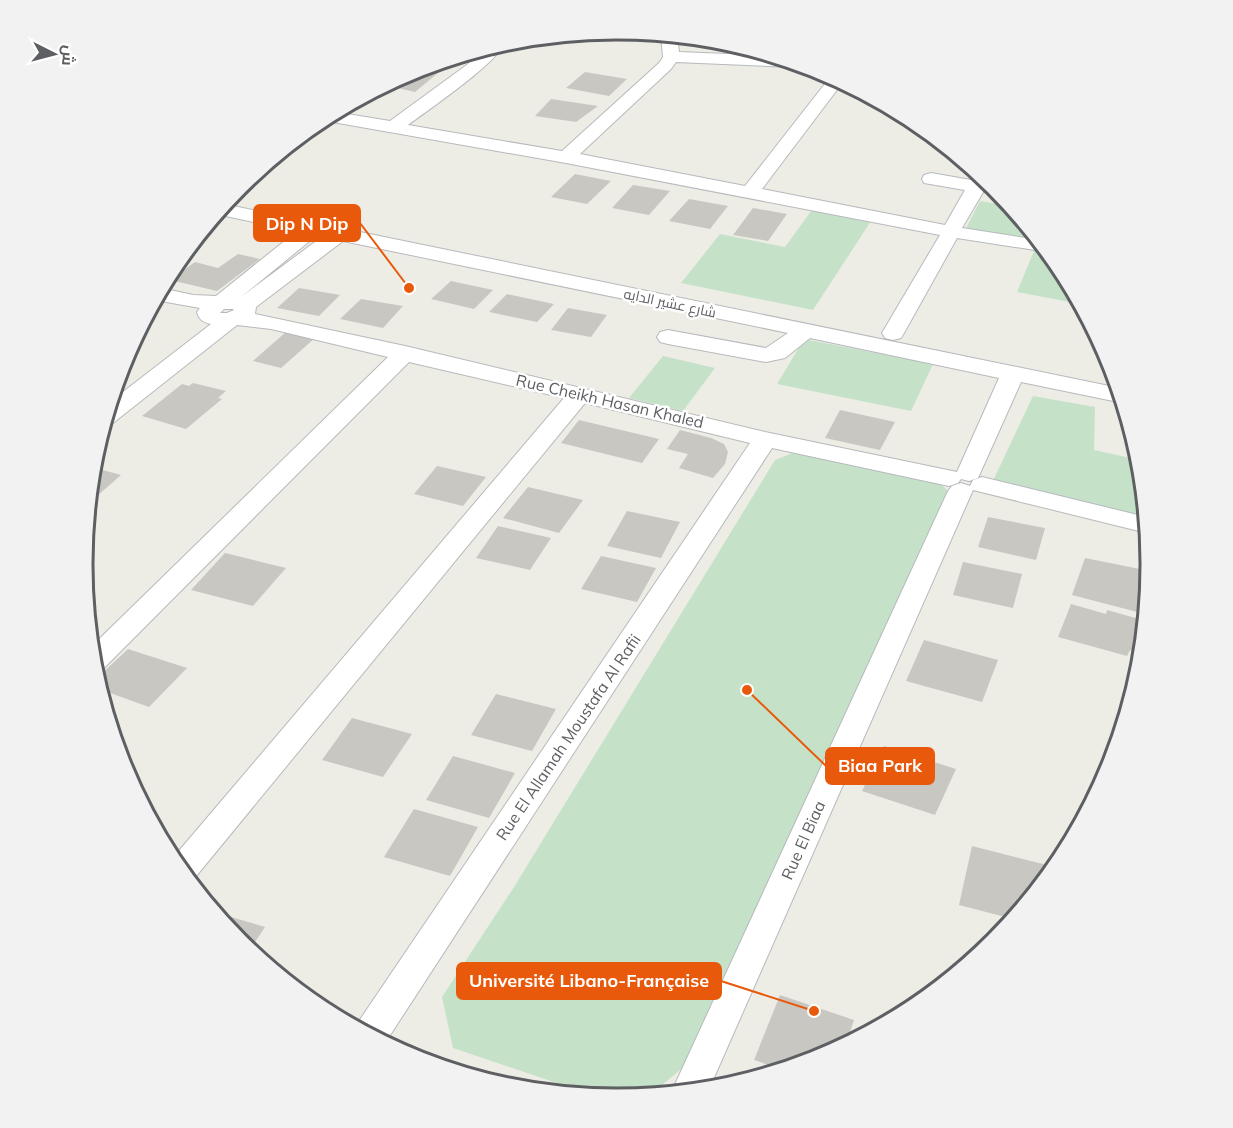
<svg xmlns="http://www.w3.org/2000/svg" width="1233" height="1128" font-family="Mulish,Cairo,sans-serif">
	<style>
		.green { fill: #c5e2c9 }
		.building { fill: #c9c7c2 }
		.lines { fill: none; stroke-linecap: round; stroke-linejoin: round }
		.minor-casing { stroke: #b7b9bd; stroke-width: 2 }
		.minor { fill: #fff; fill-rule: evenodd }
		.labels { text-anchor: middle; stroke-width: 5; stroke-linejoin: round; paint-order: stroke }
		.far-street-label { font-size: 14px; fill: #5d5f63; stroke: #fff }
		.street-label { font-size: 16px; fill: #5d5f63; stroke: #fff }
		.rim { fill: none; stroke: #5d5f63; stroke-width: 3 }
		.leader { fill: none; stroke: #e8590c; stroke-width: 2 }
		.callout-dot { fill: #e8590c; stroke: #fff; stroke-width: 2 }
		.callout { fill: #e8590c; stroke: #e8590c; stroke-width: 2 }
		.callout-label { font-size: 18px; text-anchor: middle; font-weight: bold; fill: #fff }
	</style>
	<rect width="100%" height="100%" fill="#edede5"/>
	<path class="green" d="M980 201 1010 206 1061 268 1080 304 1017 292 1034 251 961 238Z
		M814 207 873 218 813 310 681 283 720 234 785 247Z
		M804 339 933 364 911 411 777 384Z
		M663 356 715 368 683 411 629 398Z
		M1033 396 1095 407 1094 450 1140 460 1146 519 991 485Z
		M805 448 930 473 951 494 686 1065 650 1095 616 1098 595 1096 453 1048 442 997 514 887 775 460Z"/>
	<path class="building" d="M413 70 438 73 415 92 385 85Z
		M585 72 627 79 609 96 566 88Z
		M551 99 598 106 576 122 535 116Z
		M575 174 611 181 587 204 551 197Z
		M633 185 670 191 649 215 612 208Z
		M689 199 728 206 710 229 669 221Z
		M753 208 787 214 768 241 733 235Z
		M238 254 260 259 217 291 170 280 195 262 218 268Z
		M451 281 493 290 474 309 431 299Z
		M299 288 340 295 319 316 277 308Z
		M507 294 554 304 537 322 489 312Z
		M361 299 403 306 383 328 340 319Z
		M568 308 607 315 591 337 551 330Z
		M287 331 315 338 281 368 253 361Z
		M193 383 226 391 218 398 222 399 186 429 142 416 182 384 189 386Z
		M840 410 895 422 880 450 825 438Z
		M579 420 659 439 642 463 561 443Z
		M680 430 711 438 724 444 728 452 725 464 713 478 679 468 688 454 667 449Z
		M437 466 486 477 463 506 414 494Z
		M92 467 121 475 88 504 89 499Z
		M528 487 583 500 559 533 503 518Z
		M627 511 680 522 661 558 607 546Z
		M988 517 1045 528 1036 560 978 547Z
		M498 526 551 538 530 570 476 558Z
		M225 553 286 568 253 606 191 590Z
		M601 556 656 568 637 602 581 589Z
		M1085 558 1150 571 1148 587 1143 586 1140 596 1146 597 1141 613 1072 595Z
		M963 562 1022 574 1013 608 953 595Z
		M1071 604 1106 614 1107 610 1139 619 1136 627 1141 629 1134 651 1130 650 1127 656 1058 637Z
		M924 640 998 660 982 702 906 681Z
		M128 649 187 668 149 707 99 689 96 679Z
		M496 694 556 709 532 751 471 735Z
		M352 718 412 734 383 777 322 760Z
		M884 746 956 769 935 815 862 791Z
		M453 756 515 773 489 818 426 800Z
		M414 809 478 827 450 876 384 857Z
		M972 846 1055 867 1013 919 959 905Z
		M214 912 265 927 250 950 239 941Z
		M780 995 854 1020 846 1044 821 1057 781 1069 754 1060Z"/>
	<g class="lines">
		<defs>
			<path id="minor" d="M661 34 677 36 679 52 773 56 800 64 794 67 676 62 671 69 580 154 745 186 831 76 843 82 762 189 945 225 965 190 924 183 922 179 924 175 931 173 971 180 977 173 989 182 962 228 1038 240 1048 252 957 238 904 333 901 338 893 340 885 338 882 333 940 235 566 163 321 120 335 112 390 121 468 64 483 49 503 43C502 60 425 112 408 125L562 151 659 63 663 57Z
				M224 204 309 222 322 215 329 217 332 221 329 226C338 227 344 221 354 224L357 228 355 231 1119 388 1123 403 1021 382 978 478 969 481 961 479 958 483 949 486 772 448 385 1043 355 1027 357 1024 750 443 585 403 193 880 189 881 172 859 564 398 409 362 102 670 94 672 91 647 388 357 271 329 237 325 113 423 103 425 110 402 211 324C203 322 199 320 197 312L200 308 155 300 161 288 193 295 216 296 297 231 216 214ZM317 235 323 236 241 297ZM343 241 788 333 766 348 668 330 660 332 657 337 660 342 668 344 766 362 785 358 810 338 999 378 957 472 765 432 405 346 255 314 256 307ZM224 309H233L234 310 227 313H220Z
				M982 477 1146 517 1147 533 973 490 709 1089 671 1093 948 491 952 486 961 483 970 486 973 480Z"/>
		</defs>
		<use href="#minor" class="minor-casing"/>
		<use href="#minor" class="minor"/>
	</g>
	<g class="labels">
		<g class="far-street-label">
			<text transform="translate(670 303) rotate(12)" y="5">شارع عشير الدايه</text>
		</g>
		<g class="street-label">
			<text transform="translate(610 401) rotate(13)" y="6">Rue Cheikh Hasan Khaled</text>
			<text transform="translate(568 737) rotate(-56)" y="6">Rue El Allamah Moustafa Al Rafii</text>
			<text transform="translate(803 840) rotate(-66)" y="6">Rue El Biaa</text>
		</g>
	</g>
	<path d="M0 0H1233V1128H0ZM616 40H617A523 523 0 0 1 1140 563V565A523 523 0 0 1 617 1088H616A523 523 0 0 1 93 565V563A523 523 0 0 1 616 40Z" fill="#f2f2f3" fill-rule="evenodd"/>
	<path class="rim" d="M616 40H617A523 523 0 0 1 1140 563V565A523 523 0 0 1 617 1088H616A523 523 0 0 1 93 565V563A523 523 0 0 1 616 40Z"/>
	<path class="leader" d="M409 288L360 223M747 690L826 766M814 1011L721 981"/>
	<g class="callout-dot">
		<circle cx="409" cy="288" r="6"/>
		<circle cx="747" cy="690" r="6"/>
		<circle cx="814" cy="1011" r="6"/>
	</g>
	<g class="callout">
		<rect x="254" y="205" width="106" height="36" rx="6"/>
		<rect x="826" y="748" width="108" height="36" rx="6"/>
		<rect x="457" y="963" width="264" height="36" rx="6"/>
	</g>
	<g class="callout-label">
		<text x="307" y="230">Dip N Dip</text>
		<text x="880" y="772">Biaa Park</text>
		<text x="589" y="987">Université Libano-Française</text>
	</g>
	<g transform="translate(54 54) rotate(96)" stroke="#ffffff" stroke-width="4.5" paint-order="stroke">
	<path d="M0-4.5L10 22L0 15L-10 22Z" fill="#5d5f63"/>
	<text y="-9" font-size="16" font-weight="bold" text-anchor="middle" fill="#5d5f63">ش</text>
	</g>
</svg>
